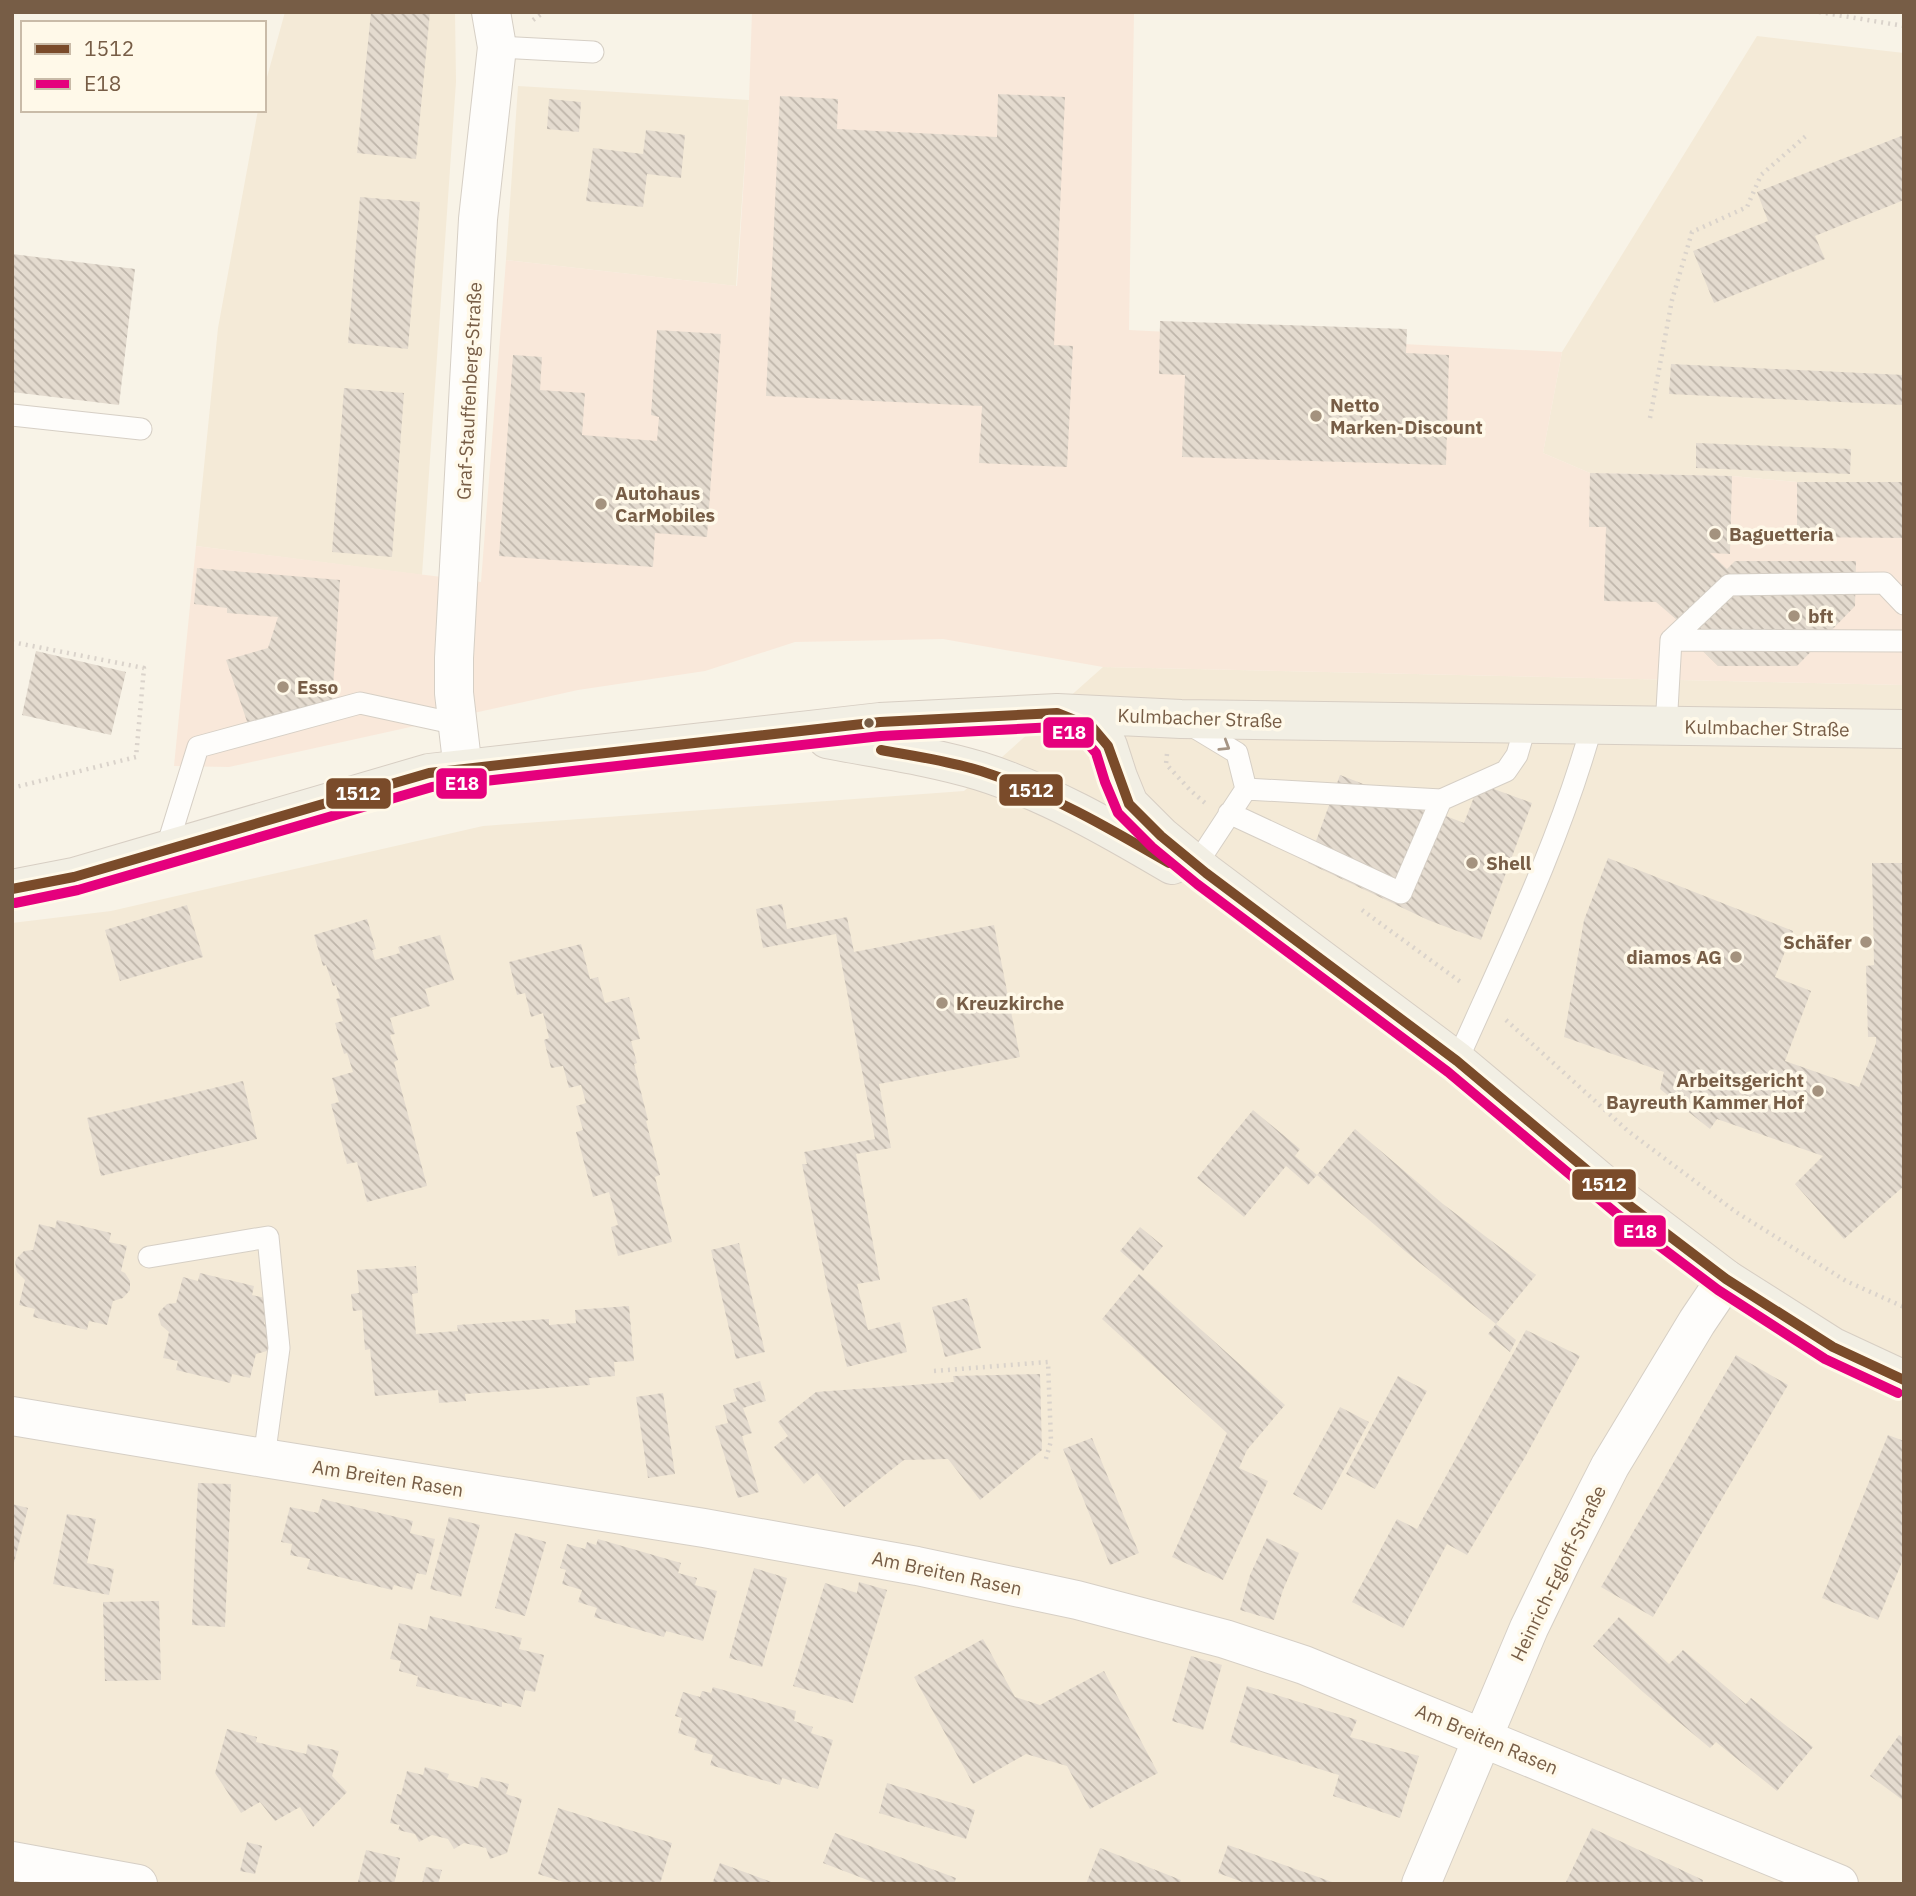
<svg xmlns="http://www.w3.org/2000/svg" width="1916" height="1896" font-family="'IBM Plex Sans',sans-serif">
	<style>
		.residential { fill: #f4ead7 }
		.commercial { fill: #f9e8da }
		.building { fill: url(#building-back-hatch) }
		.lines { fill: none; stroke-linecap: round; stroke-linejoin: round }
		.service-casing { stroke: #d6cfc5; stroke-width: 23 }
		.minor-casing { stroke: #d6cfc5; stroke-width: 40 }
		.primary-casing { stroke: #d7cec3; stroke-width: 40 }
		.path { stroke: #dad3cb; stroke-width: 4.5; stroke-dasharray: 2 5; stroke-linecap: butt }
		.service { stroke: #fefdfb; stroke-width: 21 }
		.minor { stroke: #fefdfb; stroke-width: 38 }
		.primary { stroke: #f2efe4; stroke-width: 38 }
		.bus-1-casing { stroke: #fff9e9; stroke-width: 16 }
		.bus-2-casing { stroke: #fff9e9; stroke-width: 16 }
		.bus-1 { stroke: #7a4b2a; stroke-width: 10 }
		.bus-2 { stroke: #e5007d; stroke-width: 10 }
		.oneway { stroke: #a69585 }
		.poi-dot { fill: #a4927e; stroke: #fff9e9; stroke-width: 2.5 }
		.bus-dot { fill: #775d46; stroke: #fff9e9; stroke-width: 2.5 }
		.labels { text-anchor: middle; stroke-width: 7; stroke-linejoin: round; paint-order: stroke }
		.street-label { font-size: 19px; fill: #775d46; stroke: #fff9e9 }
		.poi-label { font-size: 19px; font-weight: bold; fill: #775d46; stroke: #fff9e9; text-anchor: start }
		.line-badge { stroke: #fff9e9; stroke-width: 2.5 }
		.badge-label { font-size: 19px; text-anchor: middle; font-weight: bold; fill: #fff }
	</style>
	<defs>
		<pattern id="building-back-hatch" width="6" height="6" patternUnits="userSpaceOnUse" patternTransform="scale(1.75)"><rect width="6" height="6" fill="#e4dbcf"/><path d="M-1 5l2 2M0 0l6 6M5-1l2 2" fill="none" stroke="#beb5aa"/></pattern>
	</defs>
	<rect width="100%" height="100%" fill="#f8f3e7"/>
	<path class="residential" d="M285 12H455L456 82 422 575 196 546 218 328 258 110H264V88Z
		M1757 36 1904 53V482H1797L1732 476 1590 473 1543 453 1562 352Z
		M518 86 749 100 736 286 506 260Z
		M1103 667 1904 685V1884H12V923L111 911 483 826 964 791Z"/>
	<path class="commercial" d="M752 12H1134L1129 330 1562 352 1543 453 1590 473 1732 476 1797 482H1904V685L1103 667 943 639 795 642 705 671 578 690 229 767 174 766 196 546 481 582 506 260 737 286 749 100Z"/>
	<path class="building" d="M371 12H430L416 159 357 153Z
		M998 94 1065 97 1054 345 1073 346 1067 467 979 463 982 406 766 396 780 96 838 99 837 129 997 137Z
		M549 99 581 102 579 132 547 129Z
		M646 130 685 135 681 178 647 174 643 207 586 201 593 148 643 154Z
		M1904 135V200L1815 236 1825 259 1714 303 1693 251 1768 221 1757 192Z
		M360 197 420 202 408 349 348 343Z
		M12 254 135 269 119 405 12 392Z
		M1160 321 1407 329 1406 353 1449 355 1446 465 1182 457 1185 375 1159 374Z
		M657 330 721 334 707 537 655 533 653 567 499 556 513 355 542 357 540 390 585 393 582 435 657 441 659 417 651 415Z
		M1671 364 1904 375V405L1669 394Z
		M344 388 404 393 392 557 332 552Z
		M1696 443 1851 449 1850 474 1696 468Z
		M1590 473 1732 476 1730 554 1710 553 1727 569 1735 561H1856L1855 606 1797 666H1718L1674 623 1677 620 1656 602 1604 601 1606 527H1589Z
		M1797 482H1904V538L1797 537Z
		M197 568 340 580 331 720 254 742 226 660 268 648 278 617 227 613V608L194 604Z
		M36 651 126 672 111 735 22 715Z
		M1340 775 1464 823 1475 794 1491 788 1532 803 1481 940 1428 920 1308 863Z
		M1608 858 1793 931 1775 977 1811 991 1785 1061 1859 1087 1876 1043V1037H1868L1866 966 1874 965 1872 863H1904V1186L1844 1239 1795 1184 1823 1156 1717 1119 1710 1129 1660 1089 1664 1072 1564 1037 1584 920Z
		M782 904 787 929 847 917 854 952 994 925 1020 1057 879 1084 891 1148 856 1154 880 1280 857 1284 868 1330 900 1322 907 1352 847 1367 828 1291 802 1164H807L804 1152 875 1139 836 934 763 948 756 909Z
		M187 905 203 957 120 981 105 930Z
		M367 919 376 949 372 950 375 960 400 953 398 947 440 935 454 980 425 989 430 1006 390 1018 395 1034 390 1035 398 1060 394 1062 427 1186 367 1202 357 1162 347 1164 331 1104 339 1102 332 1078 353 1072 347 1053 344 1054 335 1023 343 1021 336 999 340 998 336 985 333 986 326 965 323 966 314 935Z
		M581 944 590 979 598 977 605 1003 629 997 640 1039 631 1041 637 1063 634 1064 648 1120 646 1121 660 1175 655 1177 672 1242 618 1256 611 1227 618 1225 609 1192 593 1197 576 1132 583 1130 576 1106 586 1103 581 1085 569 1088 563 1066 551 1068 544 1040 549 1038 543 1013 531 1017 525 993 517 995 509 962Z
		M243 1081 257 1139 101 1176 87 1118Z
		M1253 1110 1300 1149 1295 1156 1317 1175 1308 1185 1286 1166 1244 1217 1197 1178Z
		M1355 1129 1443 1204 1536 1275 1496 1324 1405 1251 1317 1175Z
		M57 1220 111 1233 109 1242 127 1246 121 1271 125 1273 130 1281V1290L123 1298 113 1301 107 1325 89 1321 87 1330 33 1317 35 1309 19 1305 25 1280 17 1272 15 1262 17 1258 24 1251 33 1250 39 1224 55 1228Z
		M1140 1227 1163 1246 1143 1271 1120 1251Z
		M739 1243 765 1352 736 1359 711 1250Z
		M416 1266 418 1293 412 1294 416 1334 458 1331 457 1325 549 1319V1325L576 1323 575 1310 629 1306 634 1361 614 1362 615 1376 589 1378 590 1385 465 1394 466 1401 439 1403 438 1390 375 1396 370 1349 365 1350 362 1310 353 1311 351 1294 359 1293 357 1270Z
		M200 1273 254 1286 252 1295 270 1299 264 1324 268 1326 271 1348 267 1351 256 1354 250 1378 232 1374 230 1383 176 1370 178 1361 163 1358 169 1332 161 1325 158 1315 160 1311 167 1304 176 1303 183 1277 198 1281Z
		M1139 1274 1285 1405 1247 1450 1239 1468 1268 1481 1223 1580 1172 1557 1227 1433 1102 1319Z
		M967 1298 981 1348 945 1357 932 1307Z
		M1496 1324 1516 1340 1510 1352 1488 1334Z
		M1526 1330 1580 1356 1524 1459 1467 1555 1447 1544 1403 1628 1352 1602 1397 1519 1417 1529Z
		M1736 1355 1788 1385 1653 1617 1601 1587Z
		M1040 1374 1042 1450 980 1500 948 1459 904 1460 844 1507 817 1473 804 1484 774 1447 788 1436 778 1422 816 1392 954 1382 953 1376Z
		M1398 1376 1427 1391 1375 1489 1346 1474Z
		M760 1381 766 1401 743 1408 752 1433 742 1436 759 1492 738 1498 715 1426 728 1423 723 1405 737 1401 733 1389Z
		M663 1393 675 1474 648 1478 636 1397Z
		M1340 1407 1369 1422 1322 1510 1293 1494Z
		M1888 1435 1904 1441V1557L1878 1620 1822 1598Z
		M1092 1438 1139 1553 1110 1565 1063 1449Z
		M198 1483 231 1484 225 1627 192 1625Z
		M322 1499 413 1521 410 1533 435 1539 426 1575 417 1573 412 1590 394 1585 392 1590 307 1569 310 1559 290 1555 292 1544 281 1542 290 1507 318 1513Z
		M12 1504 28 1508 14 1563H12Z
		M67 1514 96 1519 87 1563 114 1569 109 1595 53 1584Z
		M449 1517 480 1525 461 1597 430 1589Z
		M515 1533 546 1542 525 1616 495 1608Z
		M1267 1538 1299 1553 1283 1590 1274 1620 1240 1610 1250 1575Z
		M598 1539 681 1563 678 1573 697 1578 695 1585 717 1591 703 1641 666 1631 664 1637 594 1617 597 1608 578 1602 582 1590 562 1584 566 1570 560 1568 567 1544 585 1549 587 1542 596 1545Z
		M754 1568 787 1578 762 1667 729 1658Z
		M859 1582 887 1590 853 1703 793 1686 825 1583 857 1593Z
		M159 1601 161 1680 105 1681 103 1602Z
		M430 1616 522 1638 519 1649 544 1655 535 1692 525 1690 521 1707 502 1702V1707L416 1686 418 1676 399 1671 401 1661 390 1659 399 1623 427 1630Z
		M1619 1617 1669 1664 1683 1650 1746 1704 1751 1698 1813 1747 1777 1791 1716 1742 1710 1748 1643 1692 1593 1646Z
		M983 1639 1015 1697 1040 1705 1104 1671 1158 1773 1090 1809 1067 1766 1026 1754 973 1784 914 1677Z
		M1191 1656 1222 1665 1203 1730 1172 1721Z
		M1247 1686 1357 1720 1350 1737 1419 1756 1400 1818 1333 1796 1339 1775 1230 1742Z
		M713 1687 796 1711 794 1721 813 1727 811 1733 833 1740 818 1789 782 1778 780 1785 710 1765 713 1755 694 1750 697 1739 678 1733 682 1718 675 1716 683 1692 700 1697 702 1691 711 1693Z
		M227 1729 257 1737 256 1742 306 1754 308 1744 339 1751 332 1776 347 1792 313 1827 300 1807 275 1821 260 1802 241 1813 215 1773Z
		M1899 1735 1904 1738V1801L1870 1776Z
		M425 1767 449 1774 447 1779 478 1788 481 1777 509 1784 506 1794 522 1799 507 1853 490 1859 486 1848 464 1843 454 1849 448 1839 432 1835 419 1842 415 1834 398 1830 400 1825 390 1823 397 1794 401 1795 407 1771 423 1775Z
		M887 1783 975 1810 966 1839 879 1813Z
		M558 1808 672 1843 660 1884H570L538 1874Z
		M1592 1828 1703 1880 1702 1884 1566 1882Z
		M835 1833 956 1878 954 1884H878L823 1863Z
		M247 1842 262 1846 255 1874 240 1871Z
		M1228 1845 1335 1883V1884H1248L1218 1873Z
		M1100 1848 1181 1880 1180 1884H1086Z
		M366 1850 400 1858 394 1884H367L358 1882Z
		M720 1863 774 1883V1884H712Z
		M426 1867 442 1870 438 1884H422Z"/>
	<g class="lines">
		<defs>
			<path id="service" d="M497 47 593 52
				M12 415 141 429
				M1671 640 1904 641
				M1189 724 1237 753 1246 789 1196 865
				M1666 727 1671 640 1729 585 1884 583 1904 604
				M1246 789 1441 800 1506 771 1517 755 1526 724
				M1229 813 1401 893 1441 800
				M166 850 198 747 360 703 457 724
				M1457 1061C1506 951 1560 841 1592 725
				M149 1257 268 1237 279 1348 264 1458"/>
			<path id="minor" d="M463 770 454 693V658L478 219 497 47 491 12
				M12 1416 264 1458 704 1528 917 1566 1077 1600 1225 1639 1304 1665 1839 1884
				M12 1861 138 1884
				M1421 1884 1529 1628 1562 1560 1610 1466 1697 1322 1726 1279"/>
			<path id="primary" d="M1063 716 1092 727 1108 746 1118 777 1129 804 1161 836 1206 873 1457 1061 1626 1203 1726 1279 1833 1347 1904 1380
				M827 739C878 749 930 756 980 771 1047 792 1111 829 1172 865
				M12 889 74 877 429 773 880 722 1057 713 1181 719 1904 729"/>
		</defs>
		<use href="#service" class="service-casing"/>
		<use href="#minor" class="minor-casing"/>
		<use href="#primary" class="primary-casing"/>
		<path class="path" d="M1819 12 1904 26
			M533 20 544 12
			M1650 418 1672 300 1692 232 1747 207 1761 175 1807 135
			M12 642 144 668 136 757 12 788
			M1167 754 1166 764 1190 790 1205 803
			M1362 910 1462 983
			M1506 1020 1628 1131 1736 1212 1846 1281 1904 1307
			M934 1371 1048 1362 1051 1441 1045 1462"/>
		<use href="#service" class="service"/>
		<use href="#minor" class="minor"/>
		<use href="#primary" class="primary"/>
		<defs>
			<path id="bus-1" d="M881 750C914 756 949 761 981 771 1047 792 1109 828 1169 863
				M12 889 74 877 429 773 880 722 1057 713 1092 727 1108 746 1129 804 1161 836 1206 873 1457 1061 1626 1203 1726 1279 1833 1347 1904 1380"/>
			<path id="bus-2" d="M15 903 78 890 432 787 881 736 1055 727 1084 739 1096 753 1105 782 1118 813 1152 847 1197 884 1448 1072 1617 1214 1718 1290 1825 1359 1898 1393"/>
		</defs>
		<use href="#bus-1" class="bus-1-casing"/>
		<use href="#bus-2" class="bus-2-casing"/>
		<use href="#bus-1" class="bus-1"/>
		<use href="#bus-2" class="bus-2"/>
	</g>
	<defs><path id="oneway-chevron" d="M-2-3.5L2.5 0L-2 3.5" fill="none" stroke-width="1.6" stroke-linecap="round" stroke-linejoin="round" transform="scale(1.75)"/></defs>
	<use class="oneway" href="#oneway-chevron" transform="translate(1225 746) rotate(32)"/>
	<g class="poi-dot">
		<circle cx="1316" cy="416" r="7"/>
		<circle cx="601" cy="504" r="7"/>
		<circle cx="1715" cy="534" r="7"/>
		<circle cx="1794" cy="616" r="7"/>
		<circle cx="283" cy="687" r="7"/>
		<circle cx="1472" cy="863" r="7"/>
		<circle cx="1866" cy="942" r="7"/>
		<circle cx="1736" cy="957" r="7"/>
		<circle cx="942" cy="1003" r="7"/>
		<circle cx="1818" cy="1091" r="7"/>
	</g>
	<circle class="bus-dot" cx="869" cy="723" r="6"/>
	<g class="labels">
		<g class="street-label">
			<text transform="translate(469 391) rotate(-87)" y="7">Graf-Stauffenberg-Straße</text>
			<text transform="translate(1200 718) rotate(2)" y="7">Kulmbacher Straße</text>
			<text transform="translate(1767 728) rotate(1)" y="7">Kulmbacher Straße</text>
			<text transform="translate(388 1478) rotate(9)" y="7">Am Breiten Rasen</text>
			<text transform="translate(947 1573) rotate(12)" y="7">Am Breiten Rasen</text>
			<text transform="translate(1558 1573) rotate(-64)" y="7">Heinrich-Egloff-Straße</text>
			<text transform="translate(1487 1739) rotate(23)" y="7">Am Breiten Rasen</text>
		</g>
		<g class="poi-label">
			<text x="1330" y="412">Netto<tspan x="1330" dy="22">Marken-Discount</tspan></text>
			<text x="615" y="500">Autohaus<tspan x="615" dy="22">CarMobiles</tspan></text>
			<text x="1729" y="541">Baguetteria</text>
			<text x="1808" y="623">bft</text>
			<text x="297" y="694">Esso</text>
			<text x="1486" y="870">Shell</text>
			<text x="1852" y="949" text-anchor="end">Schäfer</text>
			<text x="1722" y="964" text-anchor="end">diamos AG</text>
			<text x="956" y="1010">Kreuzkirche</text>
			<text x="1804" y="1087" text-anchor="end">Arbeitsgericht<tspan x="1804" dy="22">Bayreuth Kammer Hof</tspan></text>
		</g>
	</g>
	<g class="line-badge">
		<rect x="1042" y="716" width="53" height="33" rx="7" fill="#e5007d"/>
		<rect x="435" y="767" width="53" height="33" rx="7" fill="#e5007d"/>
		<rect x="998" y="773" width="66" height="34" rx="7" fill="#7a4b2a"/>
		<rect x="325" y="777" width="67" height="33" rx="7" fill="#7a4b2a"/>
		<rect x="1571" y="1168" width="66" height="33" rx="7" fill="#7a4b2a"/>
		<rect x="1613" y="1214" width="54" height="34" rx="7" fill="#e5007d"/>
	</g>
	<g class="badge-label">
		<text x="1069" y="739">E18</text>
		<text x="462" y="790">E18</text>
		<text x="1031" y="797">1512</text>
		<text x="358" y="800">1512</text>
		<text x="1604" y="1191">1512</text>
		<text x="1640" y="1238">E18</text>
	</g>
	<rect width="1916" height="1896" fill="none" stroke="#775d46" stroke-width="28"/>
	<rect x="21" y="21" width="245" height="91" fill="#fff9e9" stroke="#c9bba8" stroke-width="2"/>
	<rect x="35" y="44" width="35" height="10" fill="#7a4b2a" stroke="#c9bba8" stroke-width="2"/>
	<text x="84" y="56" font-size="21" fill="#775d46">1512</text>
	<rect x="35" y="79" width="35" height="10" fill="#e5007d" stroke="#c9bba8" stroke-width="2"/>
	<text x="84" y="91" font-size="21" fill="#775d46">E18</text>
</svg>
